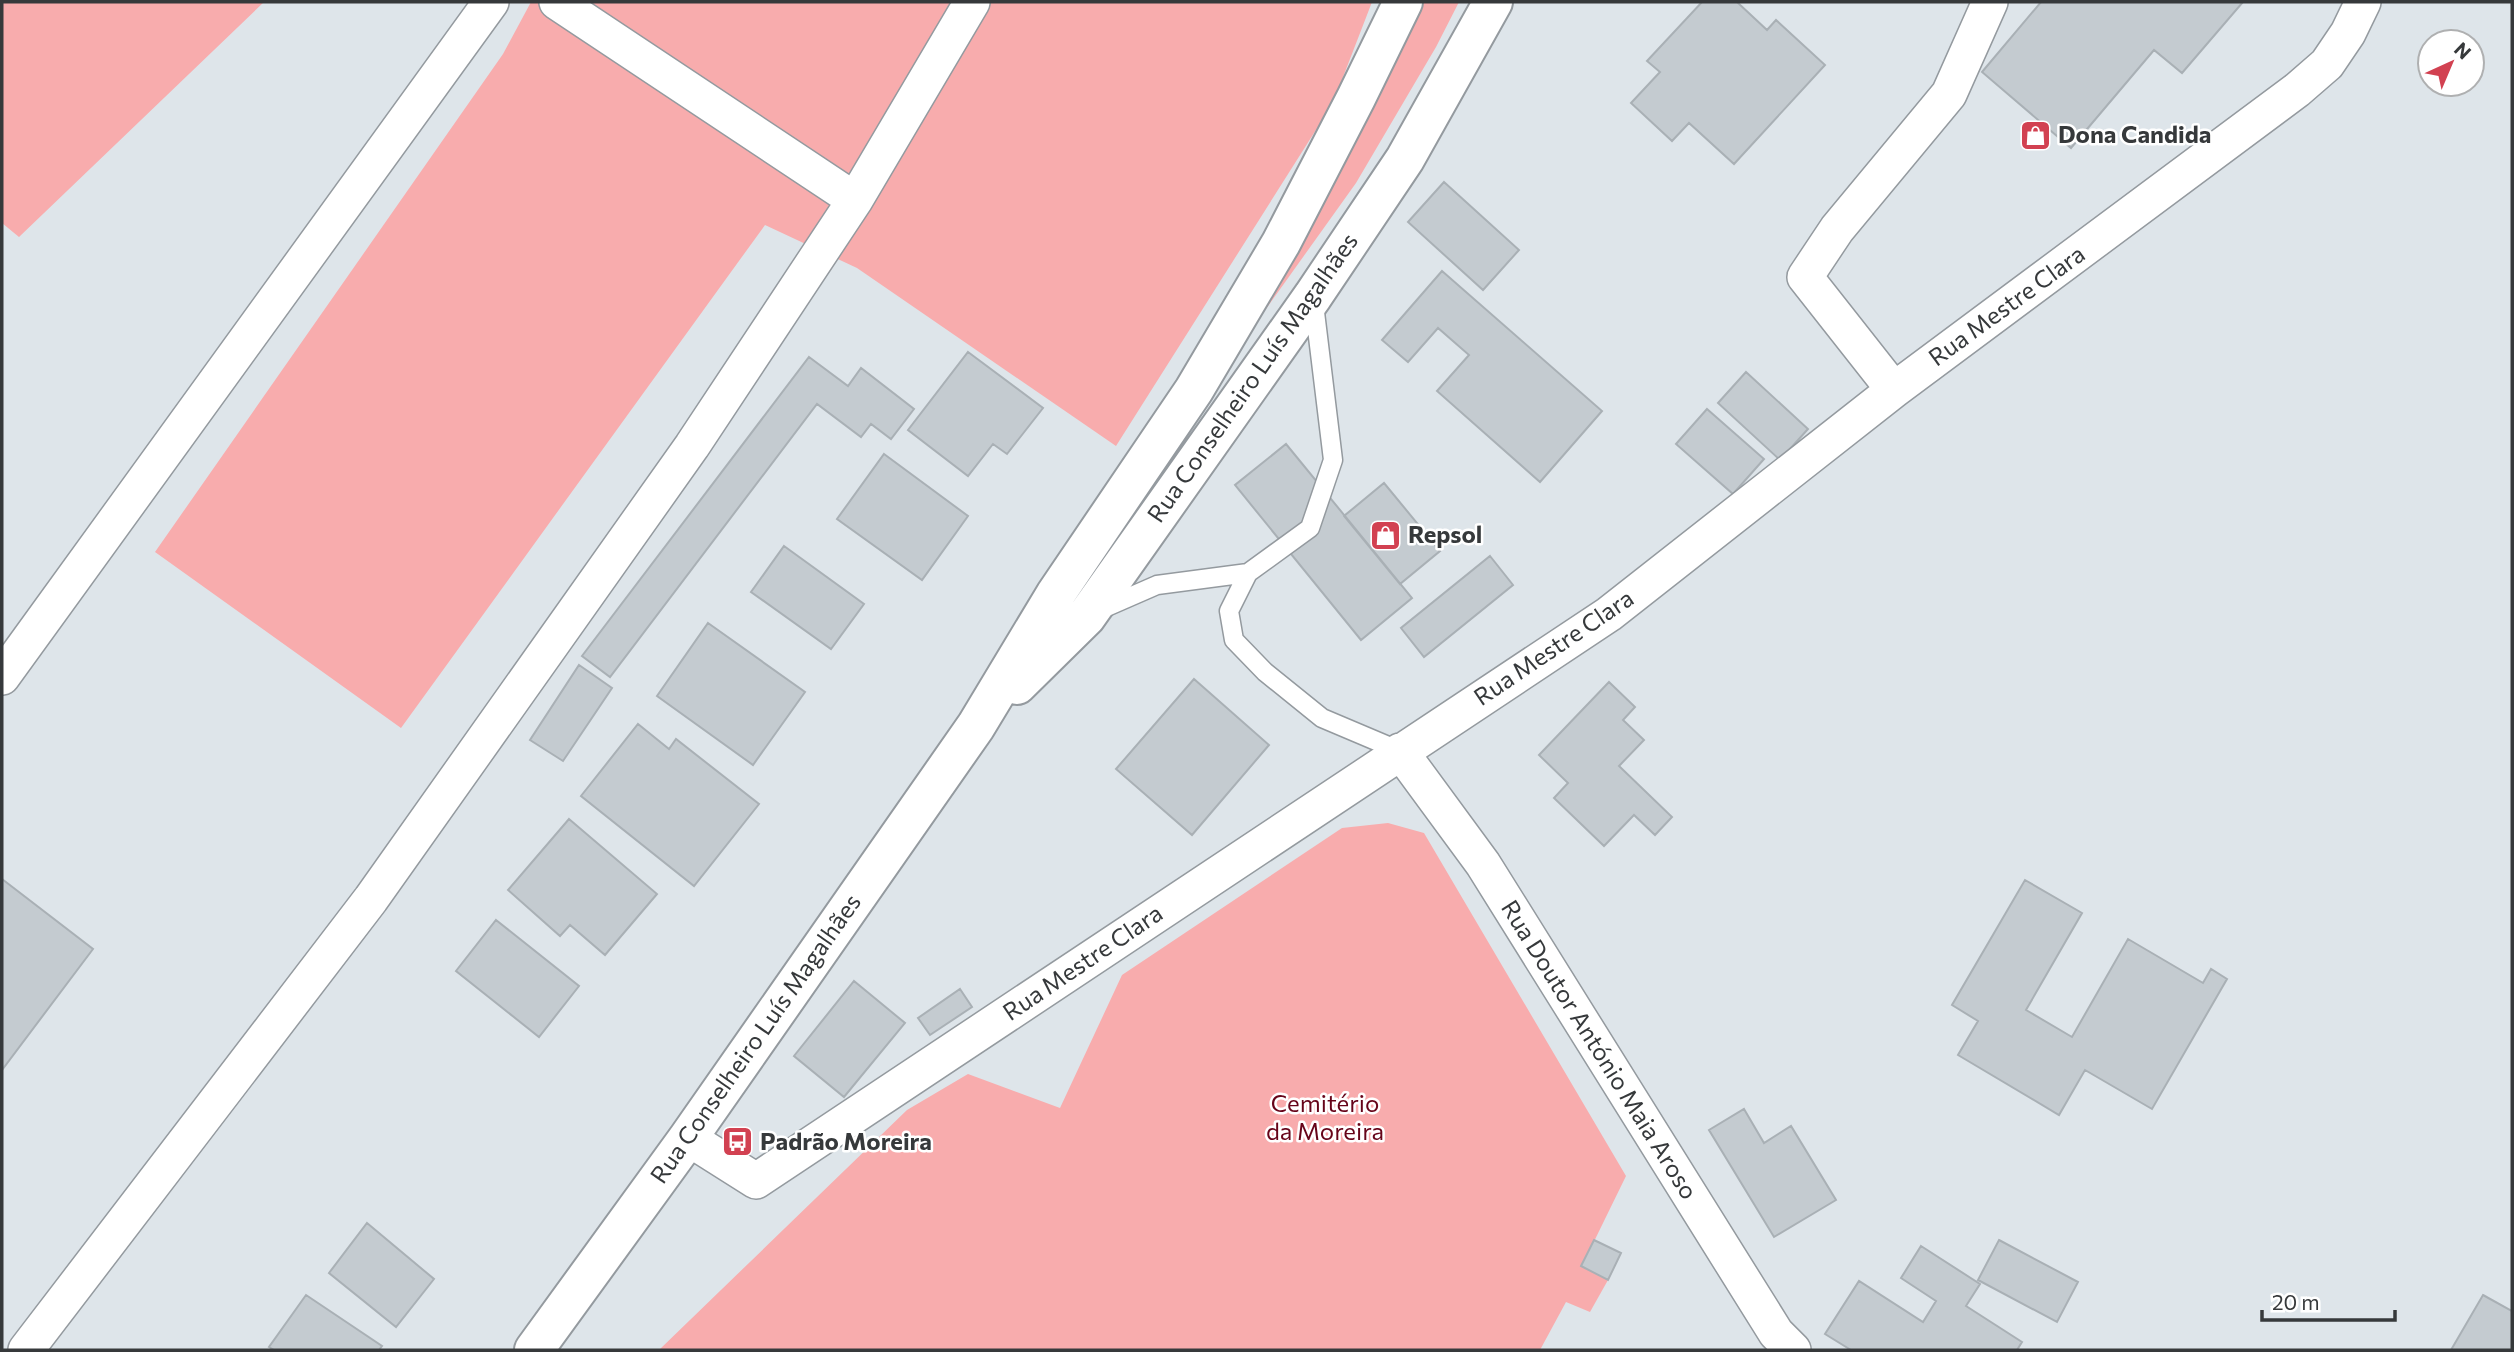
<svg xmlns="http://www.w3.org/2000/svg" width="2514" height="1352" font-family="Commissioner,sans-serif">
	<rect width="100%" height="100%" fill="#dee5ea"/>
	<path fill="#f8acad" d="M 2,2 L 264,2 L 19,237 L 2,223 Z
		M 531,2 L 1372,2 L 1333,103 L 1116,446 L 857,268 L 765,225 L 401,728 L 155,552 L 503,54 Z
		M 1420,2 L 1459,2 L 1436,47 L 1356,183 L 1253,327 Z
		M 1388,823 L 1424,833 L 1626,1176 L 1582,1266 L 1608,1280 L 1590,1312 L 1566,1302 L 1540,1350 L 659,1350 L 907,1110 L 968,1074 L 1060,1108 L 1122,975 L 1342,828 Z"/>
	<path fill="#c4cbd0" stroke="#a9b0b5" stroke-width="2" d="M 1702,2 L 1737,2 L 1767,30 L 1776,20 L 1825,65 L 1734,164 L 1689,123 L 1672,141 L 1631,103 L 1660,72 L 1647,61 Z
		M 2041,2 L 2243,2 L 2182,73 L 2154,50 L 2071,148 L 1982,72 Z
		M 1444,182 L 1519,250 L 1483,290 L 1408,222 Z
		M 1442,271 L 1602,411 L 1540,482 L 1437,391 L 1469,355 L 1438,328 L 1408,362 L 1382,340 Z
		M 968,352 L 1043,408 L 1007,454 L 993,444 L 968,476 L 908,430 Z
		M 809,357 L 848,386 L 861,368 L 914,409 L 891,439 L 871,424 L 861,437 L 817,404 L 610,677 L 582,656 Z
		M 1746,372 L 1808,429 L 1780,460 L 1718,403 Z
		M 1707,409 L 1764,459 L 1733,494 L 1676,444 Z
		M 1286,444 L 1412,598 L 1361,640 L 1235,485 Z
		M 884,454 L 968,516 L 922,580 L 837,519 Z
		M 1384,483 L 1440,551 L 1400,584 L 1344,516 Z
		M 784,546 L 864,604 L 831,649 L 751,592 Z
		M 1490,556 L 1513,585 L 1424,657 L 1401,628 Z
		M 708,623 L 805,692 L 753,765 L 657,696 Z
		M 579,665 L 612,688 L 563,761 L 530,740 Z
		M 1194,679 L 1269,745 L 1192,835 L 1116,769 Z
		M 1609,682 L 1635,707 L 1623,720 L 1644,740 L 1619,766 L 1672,817 L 1655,835 L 1634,815 L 1604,846 L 1554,798 L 1568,783 L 1539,755 Z
		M 638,724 L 669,749 L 676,739 L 759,804 L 694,886 L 581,796 Z
		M 569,819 L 657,894 L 605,955 L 570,925 L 560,936 L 508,890 Z
		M 2,879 L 93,949 L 2,1070 Z
		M 2025,880 L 2082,913 L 2026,1010 L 2072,1037 L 2128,939 L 2203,983 L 2211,969 L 2227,979 L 2152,1109 L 2085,1070 L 2059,1115 L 1958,1055 L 1978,1021 L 1952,1005 Z
		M 496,920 L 579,986 L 539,1037 L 456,971 Z
		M 854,981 L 905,1023 L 844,1097 L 794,1056 Z
		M 960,989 L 972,1007 L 930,1035 L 918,1018 Z
		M 1744,1109 L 1764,1143 L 1791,1126 L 1836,1200 L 1774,1237 L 1709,1130 Z
		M 367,1223 L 434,1279 L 396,1327 L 329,1273 Z
		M 1594,1240 L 1621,1253 L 1608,1280 L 1581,1266 Z
		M 1999,1240 L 2078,1282 L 2057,1322 L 1978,1280 Z
		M 1921,1246 L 1980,1284 L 1966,1306 L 2022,1342 L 2017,1350 L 1851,1350 L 1825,1334 L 1859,1281 L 1923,1322 L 1936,1301 L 1901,1278 Z
		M 306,1295 L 382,1346 L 379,1350 L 274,1350 L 269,1347 Z
		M 2483,1295 L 2512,1311 L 2512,1350 L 2451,1350 Z"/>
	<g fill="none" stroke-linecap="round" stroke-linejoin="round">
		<defs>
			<path id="service" d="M 1248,573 L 1229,611 L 1234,640 L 1265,672 L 1322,718 L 1400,751
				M 1102,609 L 1157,585 L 1248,573 L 1310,528 L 1333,460 L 1314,304"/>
			<path id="minor" d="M 557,2 L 855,200
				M 1894,390 L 1805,277 L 1837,229 L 1949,94 L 1990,2
				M 2,677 L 491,2
				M 1400,751 L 1483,864 L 1776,1333 L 1793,1350
				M 688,1138 L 756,1181 L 1609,614 L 1894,390 L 2297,90 L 2327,64 L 2348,33 L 2363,2
				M 26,1350 L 371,899 L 692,446 L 855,200 L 972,2"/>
			<path id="primary" d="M 1017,685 L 1086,617 L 1313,296 L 1405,159 L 1493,2
				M 534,1350 L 688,1138 L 976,726 L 1055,595 L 1194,390 L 1281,243 L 1356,98 L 1403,2"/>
		</defs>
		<use href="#service" stroke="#949a9f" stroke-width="21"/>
		<use href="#minor" stroke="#949a9f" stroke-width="38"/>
		<use href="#primary" stroke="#949a9f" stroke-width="42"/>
		<use href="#service" stroke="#fff" stroke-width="18"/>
		<use href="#minor" stroke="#fff" stroke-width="35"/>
		<use href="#primary" stroke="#fff" stroke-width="38"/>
	</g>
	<defs>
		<symbol id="shop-square" viewBox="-11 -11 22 22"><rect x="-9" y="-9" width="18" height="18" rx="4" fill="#d24151" stroke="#fff"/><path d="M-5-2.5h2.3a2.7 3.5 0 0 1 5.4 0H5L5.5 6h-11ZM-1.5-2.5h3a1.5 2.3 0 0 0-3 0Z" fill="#fff"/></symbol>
		<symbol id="bus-square" viewBox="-11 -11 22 22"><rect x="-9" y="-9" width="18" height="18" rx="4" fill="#d24151" stroke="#fff"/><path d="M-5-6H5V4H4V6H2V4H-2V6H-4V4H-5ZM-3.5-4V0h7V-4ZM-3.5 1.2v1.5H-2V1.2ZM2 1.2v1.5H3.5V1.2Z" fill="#fff"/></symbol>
	</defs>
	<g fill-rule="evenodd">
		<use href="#shop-square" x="2018" y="118" width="35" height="35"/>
		<use href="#shop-square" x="1368" y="518" width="35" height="35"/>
		<use href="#bus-square" x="720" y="1124" width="35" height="35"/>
	</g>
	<g text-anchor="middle" stroke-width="5" stroke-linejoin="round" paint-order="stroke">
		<g font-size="24" font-weight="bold" fill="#36393b" stroke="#fff" text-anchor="start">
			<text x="2058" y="143">Dona Candida</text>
			<text x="1408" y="543">Repsol</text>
			<text x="760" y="1150">Padrão Moreira</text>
		</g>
		<g font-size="24" fill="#36393b" stroke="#fff">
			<text transform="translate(2007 306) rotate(-36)" y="8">Rua Mestre Clara</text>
			<text transform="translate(1253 378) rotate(-55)" y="8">Rua Conselheiro Luís Magalhães</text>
			<text transform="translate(1554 648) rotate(-34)" y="8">Rua Mestre Clara</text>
			<text transform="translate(1083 963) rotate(-34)" y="8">Rua Mestre Clara</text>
			<text transform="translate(756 1039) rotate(-55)" y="8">Rua Conselheiro Luís Magalhães</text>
			<text transform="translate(1599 1050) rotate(58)" y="8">Rua Doutor António Maia Aroso</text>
		</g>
		<g font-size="24" fill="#660419" stroke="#fff">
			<text x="1325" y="1112">Cemitério<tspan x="1325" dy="28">da Moreira</tspan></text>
		</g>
	</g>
	<rect width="2514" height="1352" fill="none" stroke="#36393b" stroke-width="7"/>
	<g transform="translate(2451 63) rotate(44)"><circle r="33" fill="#ffffff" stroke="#afb0b1" stroke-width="2"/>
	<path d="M0-5L12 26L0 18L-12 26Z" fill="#d24151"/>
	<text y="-10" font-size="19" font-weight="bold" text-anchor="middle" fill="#36393b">N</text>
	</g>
	<path d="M2262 1310v10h133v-10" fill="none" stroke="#36393b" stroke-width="3.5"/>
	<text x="2272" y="1310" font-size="21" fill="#36393b" stroke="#ffffff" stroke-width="5" paint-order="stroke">20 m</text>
</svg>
